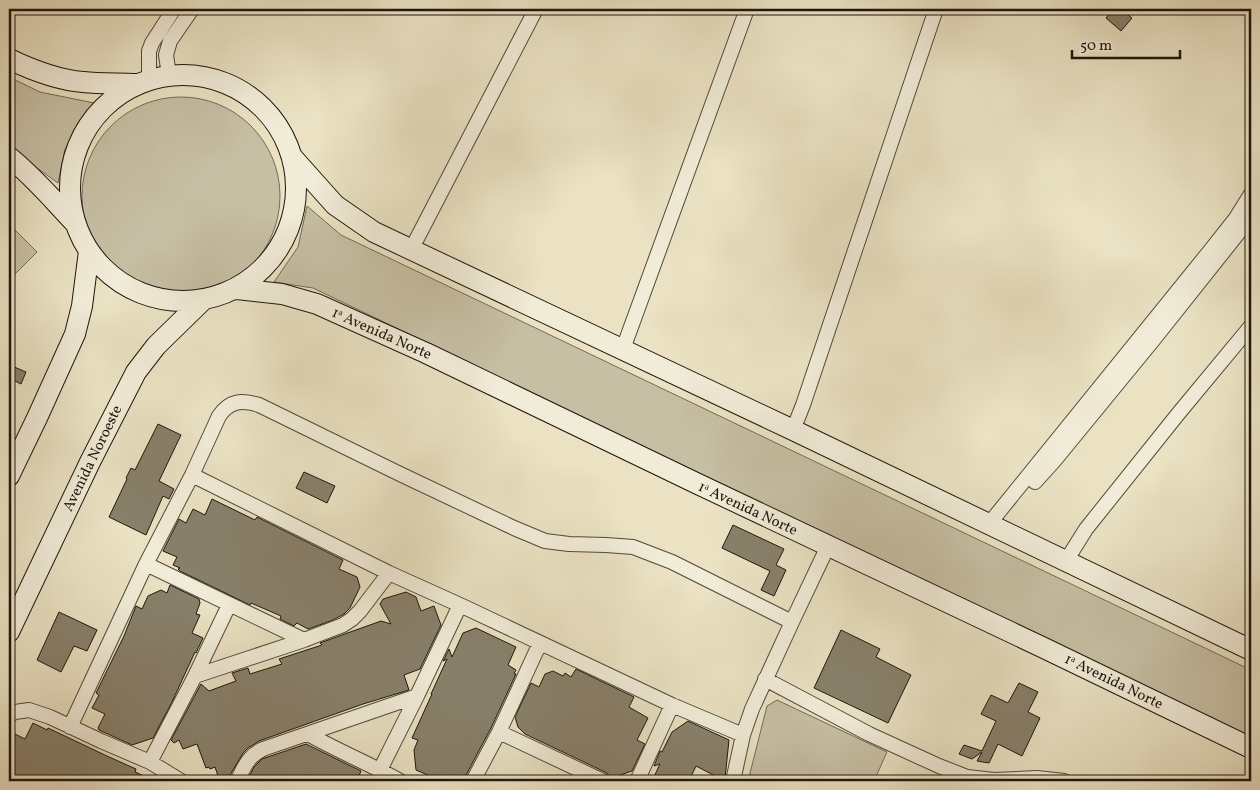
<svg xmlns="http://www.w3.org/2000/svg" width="1260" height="790" font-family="Vollkorn,serif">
	<rect width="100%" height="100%" fill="#eae2c3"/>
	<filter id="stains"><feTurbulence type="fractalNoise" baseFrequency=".004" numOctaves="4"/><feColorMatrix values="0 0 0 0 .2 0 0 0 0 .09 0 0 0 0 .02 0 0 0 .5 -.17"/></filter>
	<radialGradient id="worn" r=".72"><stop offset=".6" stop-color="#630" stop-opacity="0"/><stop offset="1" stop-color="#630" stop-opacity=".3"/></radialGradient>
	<path fill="#c7bfa4" stroke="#726a58" d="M 9,77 L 40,92 L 99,104 L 83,122 L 65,149 L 58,183 L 9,148 Z
		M82 196a99 99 0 1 1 198 0a99 99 0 1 1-198 0Z
		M 307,206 L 341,235 L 1251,670 L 1251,738 L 313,288 L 274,282 L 298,247 Z
		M 9,224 L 37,252 L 10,279 L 9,277 Z
		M 777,700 L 887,752 L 874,781 L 748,781 L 767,706 Z"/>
	<path fill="#88806b" stroke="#1e160c" d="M 1113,9 L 1120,9 L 1132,18 L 1121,31 L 1106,18 Z
		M 12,366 L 26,372 L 21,384 L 9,378 L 9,373 Z
		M 158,424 L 181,435 L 159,481 L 174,489 L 169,499 L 163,496 L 146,535 L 109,517 L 127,479 L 126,478 L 131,468 L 135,470 Z
		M 304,472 L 335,486 L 327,503 L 296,488 Z
		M 212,499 L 255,520 L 257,517 L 343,560 L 339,569 L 357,577 L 360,587 L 350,608 L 344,614 L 333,620 L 308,629 L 297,623 L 294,626 L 280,619 L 281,616 L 251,603 L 250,605 L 180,571 L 178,569 L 180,568 L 173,565 L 177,557 L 163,551 L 179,519 L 186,523 L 193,509 L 205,515 Z
		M 733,525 L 784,549 L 776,565 L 786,570 L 774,596 L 761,590 L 770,571 L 722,548 Z
		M 170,585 L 199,599 L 200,603 L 196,614 L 200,615 L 192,633 L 203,638 L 196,653 L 195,652 L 171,704 L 153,738 L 132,745 L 99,730 L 98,728 L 105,714 L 92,708 L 99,695 L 96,693 L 124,636 L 136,606 L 142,609 L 148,596 L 161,590 L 167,593 Z
		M 406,592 L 416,597 L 421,611 L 434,606 L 441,625 L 420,669 L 404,675 L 409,690 L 363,704 L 259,741 L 248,748 L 243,753 L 230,775 L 219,779 L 215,767 L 210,769 L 209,767 L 206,768 L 197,744 L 183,749 L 179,740 L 174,743 L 171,740 L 201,684 L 209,691 L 236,681 L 232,673 L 248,668 L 250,674 L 282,664 L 279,659 L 322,645 L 320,643 L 342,635 L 381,621 L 391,624 L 380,604 L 383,599 Z
		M 59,612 L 97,630 L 87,651 L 74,646 L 61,672 L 37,660 Z
		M 476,628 L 516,647 L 508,665 L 516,670 L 514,674 L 516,674 L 491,728 L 465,777 L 464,781 L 427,781 L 430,776 L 416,770 L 414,750 L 418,740 L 412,738 L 432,694 L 431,694 L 447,659 L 443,661 L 449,649 L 452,657 L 463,633 Z
		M 841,630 L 880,649 L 876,657 L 911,675 L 888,723 L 814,688 Z
		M 576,669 L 634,697 L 629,707 L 648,718 L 637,740 L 645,744 L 632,771 L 620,775 L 617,781 L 611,778 L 607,773 L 525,734 L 518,727 L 515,717 L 531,683 L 539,687 L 545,674 L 553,671 L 563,676 L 565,673 L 571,677 Z
		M 1019,683 L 1038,692 L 1028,712 L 1040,718 L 1022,756 L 998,744 L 989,763 L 977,761 L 982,752 L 972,759 L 959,754 L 964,745 L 982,751 L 996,721 L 981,714 L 991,695 L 1008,703 Z
		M 688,721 L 729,740 L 725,778 L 717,777 L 696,766 L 689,781 L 652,781 L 660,764 L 654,766 L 660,751 L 662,752 L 672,732 Z
		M 33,723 L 47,730 L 48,728 L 107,756 L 136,769 L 135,772 L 155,781 L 9,781 L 9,731 L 25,739 Z
		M 306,744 L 361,771 L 357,781 L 247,781 L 254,767 L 262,759 Z"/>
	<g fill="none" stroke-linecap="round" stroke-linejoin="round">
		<defs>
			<path id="street" d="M 169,75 L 166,55 L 170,41 L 192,9
				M 149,80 L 149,51 L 152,43 L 174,9
				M 411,250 L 536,9
				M 623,349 L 747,9
				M 793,430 L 803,405 L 936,9
				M 192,475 L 389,573 L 460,605 L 672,705 L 743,735
				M 1035,482 L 1054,461 L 1154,339 L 1251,217
				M 989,524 L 1214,246 L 1236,218 L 1251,194
				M 1066,561 L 1086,529 L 1178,414 L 1251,326
				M 146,564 L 304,640
				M 195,676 L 229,605
				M 765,679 L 869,734 L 939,766 L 967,777 L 994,780 L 1037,778 L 1064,781
				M 9,715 L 15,712 L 29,710 L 50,717 L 101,741 L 150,762 L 181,781
				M 70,727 L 146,564 L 192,475 L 219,416 C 230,400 242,400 259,405 L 400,474 L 514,528 L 545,541 L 569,544 L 606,545 L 633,547 L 672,562 L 792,622
				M 499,732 L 603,781
				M 308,734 C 338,751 370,764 400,781
				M 150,762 L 195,676 L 304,640 L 343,625 L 352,619 L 360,611 L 389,573
				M 380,770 L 417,696
				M 237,781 C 245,766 247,757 263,749 L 417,696 L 460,605
				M 473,781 L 499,732 L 540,643
				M 637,781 L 672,705
				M 733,781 L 743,735 L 752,709 L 792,622 L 828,546"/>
			<path id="secondary" d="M 9,59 C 32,70 57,80 83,82 C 101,84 119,83 137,84
				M70 188a113 113 0 1 1 226 0a113 113 0 1 1-226 0Z
				M 9,157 C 34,177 53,200 75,223
				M 293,158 L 335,205 L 374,232 L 793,430 L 1251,650
				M 237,289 L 282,294 L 317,304 L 426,353 L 698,484 L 1044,648 L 1251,748
				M 9,476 L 37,418 L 75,334 L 82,306 L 89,251
				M 9,632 L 90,462 L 136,372 L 156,346 L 202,301"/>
		</defs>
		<use href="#street" stroke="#51493a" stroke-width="16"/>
		<use href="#secondary" stroke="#1e160c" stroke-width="22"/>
		<use href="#street" stroke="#f1ecd8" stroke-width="14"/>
		<use href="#secondary" stroke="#f1ecd8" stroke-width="20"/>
	</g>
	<g text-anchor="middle" stroke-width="4" stroke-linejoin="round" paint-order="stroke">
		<g font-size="15" fill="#1e160c" stroke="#f1ecd8">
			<text transform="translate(382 333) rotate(24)" y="5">1ᵃ Avenida Norte</text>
			<text transform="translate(92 458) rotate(-64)" y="5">Avenida Noroeste</text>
			<text transform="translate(748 508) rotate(25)" y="5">1ᵃ Avenida Norte</text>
			<text transform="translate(1114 681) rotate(26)" y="5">1ᵃ Avenida Norte</text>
		</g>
	</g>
	<rect width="1260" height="790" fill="none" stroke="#eae2c3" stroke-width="30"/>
	<rect x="10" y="10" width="1240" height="770" fill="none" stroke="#1e160c" stroke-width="2.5"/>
	<rect x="15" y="15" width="1230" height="760" fill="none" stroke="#1e160c"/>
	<path d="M1072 50v8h108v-8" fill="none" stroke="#1e160c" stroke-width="2.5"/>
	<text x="1080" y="50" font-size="15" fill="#1e160c" stroke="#f1ecd8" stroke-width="4" paint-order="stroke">50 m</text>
	<rect width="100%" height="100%" filter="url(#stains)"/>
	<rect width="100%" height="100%" fill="url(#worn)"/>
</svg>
